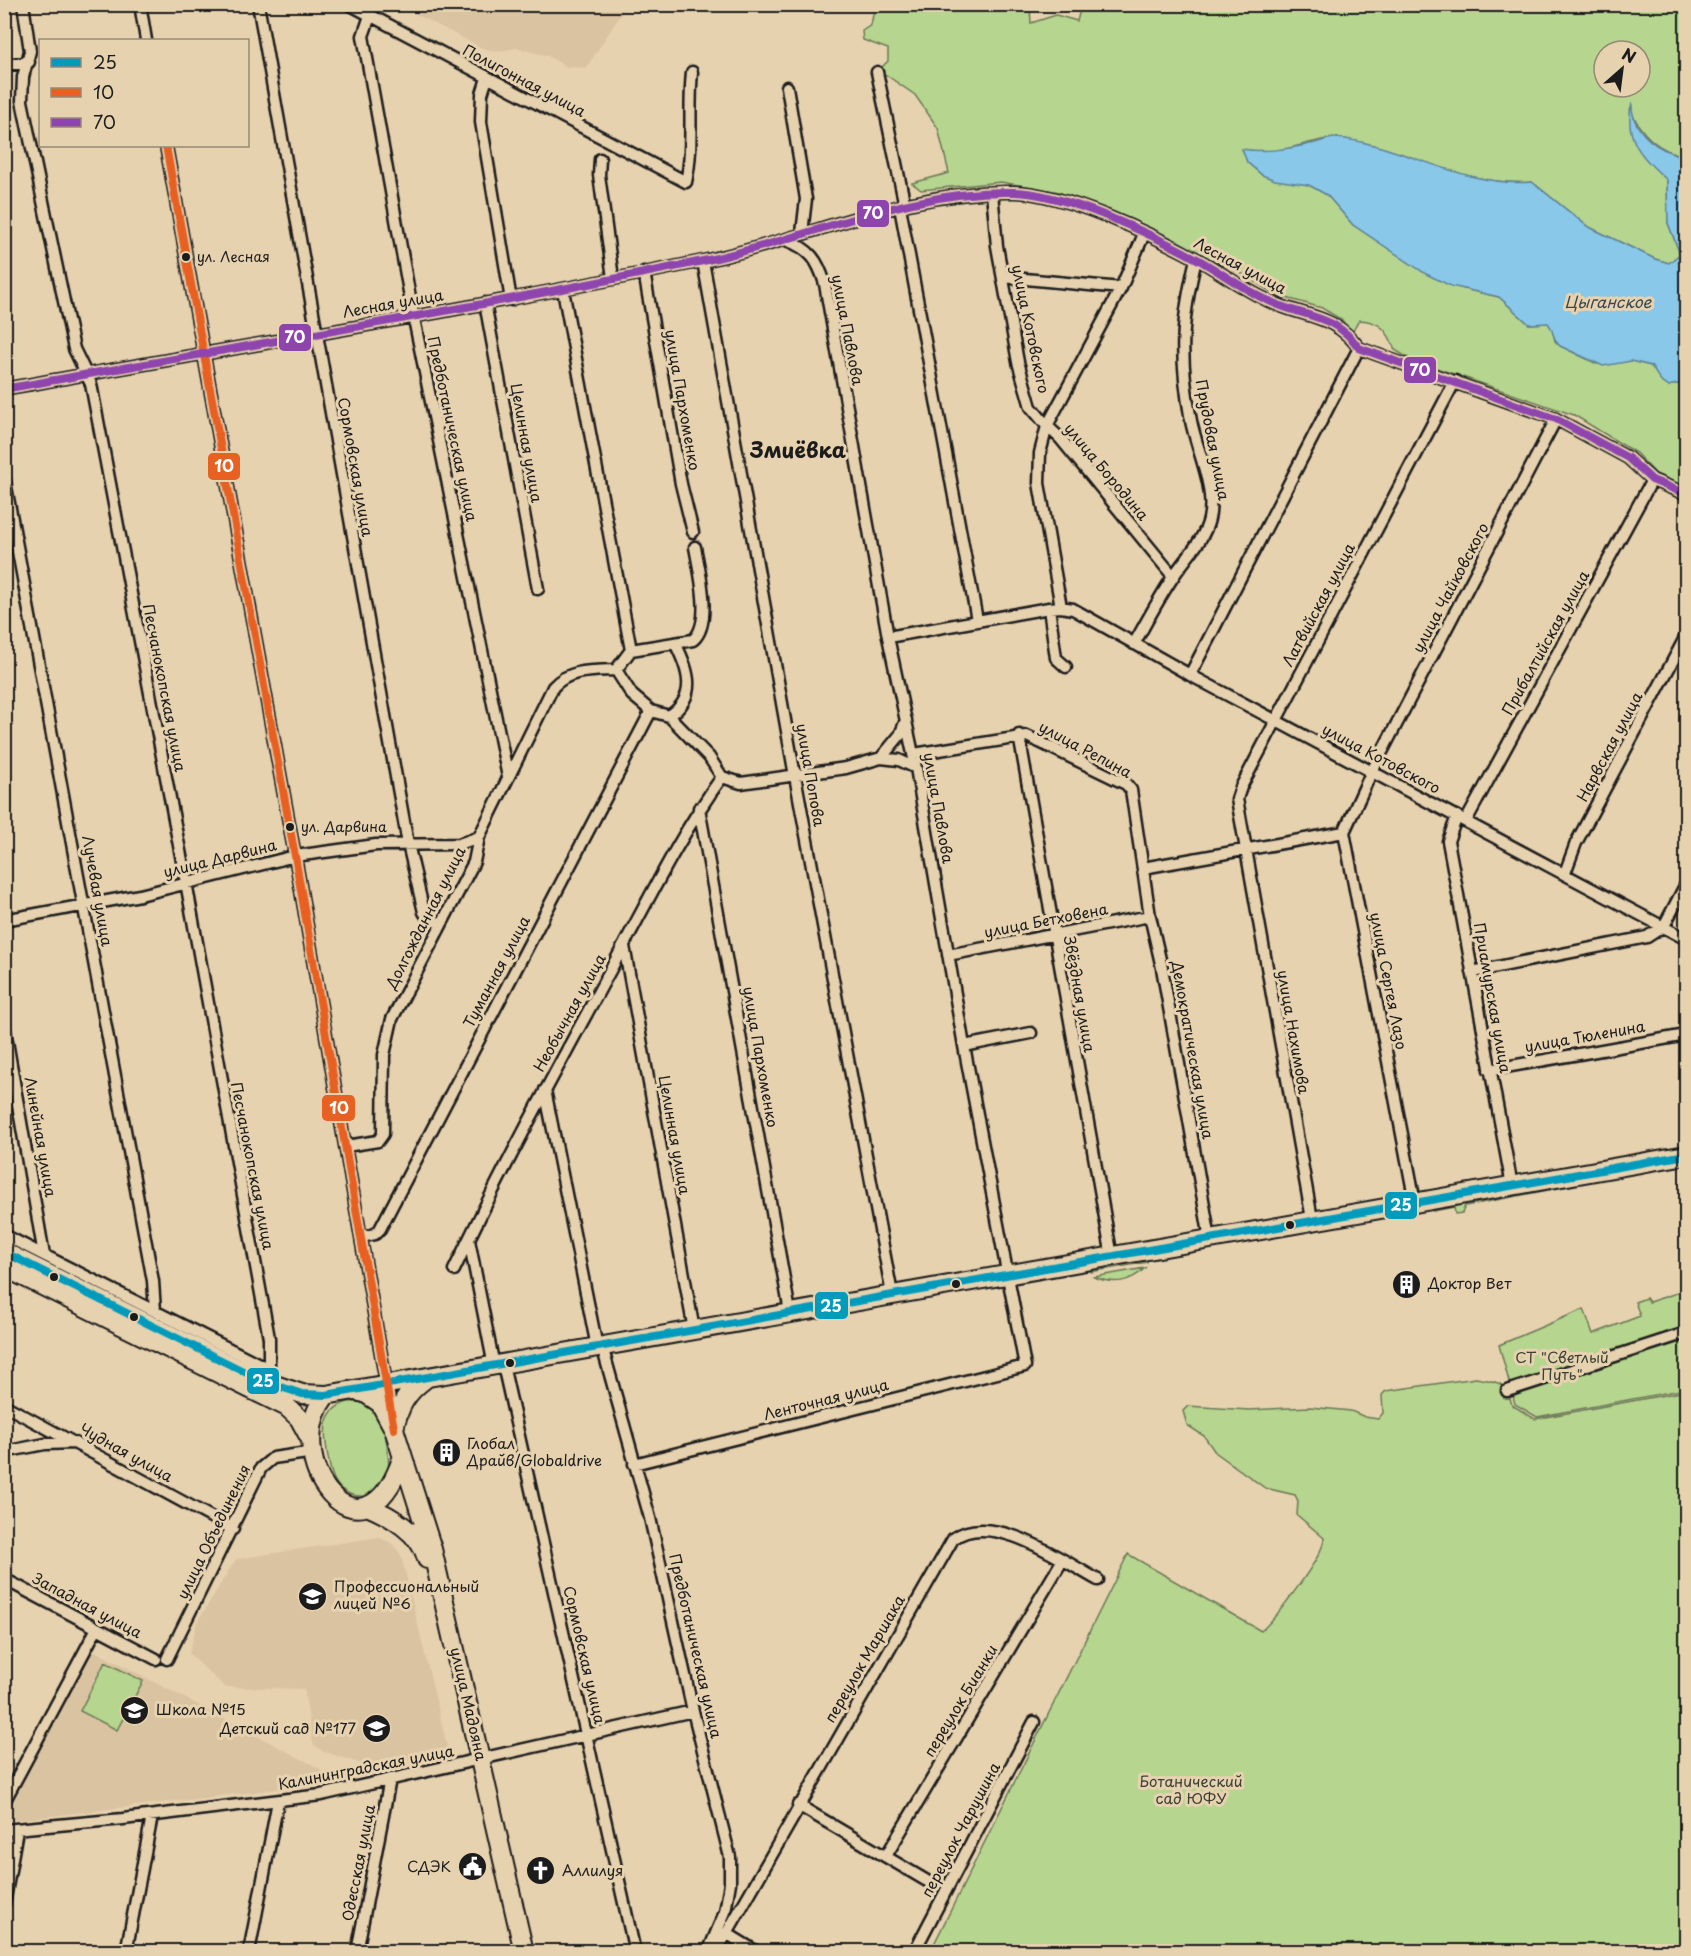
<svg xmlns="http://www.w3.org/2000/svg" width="1691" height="1956" font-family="'Playpen Sans',sans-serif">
	<rect width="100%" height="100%" fill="#e7d2b0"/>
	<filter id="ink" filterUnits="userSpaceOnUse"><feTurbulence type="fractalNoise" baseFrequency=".0167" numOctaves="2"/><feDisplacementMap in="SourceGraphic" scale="12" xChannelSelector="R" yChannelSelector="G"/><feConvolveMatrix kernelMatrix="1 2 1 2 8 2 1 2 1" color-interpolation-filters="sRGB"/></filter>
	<g filter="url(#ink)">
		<path fill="#dac3a1" d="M 398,5 L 627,4 L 627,5 L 586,68 L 567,67 L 548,56 L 516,48 L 496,52 L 480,47 Z
			M 379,1537 L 393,1544 L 401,1555 L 449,1754 L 374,1768 L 322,1751 L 313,1744 L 304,1689 L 225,1687 L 189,1654 L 197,1622 L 236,1559 Z
			M 93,1650 L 321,1769 L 322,1784 L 8,1821 L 9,1810 Z"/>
		<path fill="#b6d58e" stroke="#697855" stroke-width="1.5" fill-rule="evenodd" d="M 868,4 L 1034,5 L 1030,8 L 1031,23 L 1056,15 L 1077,21 L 1080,10 L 1073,4 L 1686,5 L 1686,156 C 1657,151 1640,134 1630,108 L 1643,155 L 1667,180 L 1668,223 L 1680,254 L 1669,263 L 1655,259 L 1587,226 L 1532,182 C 1463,188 1404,146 1337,138 C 1326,137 1288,149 1274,152 C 1264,153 1253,150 1243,150 L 1247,162 L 1262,175 L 1309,185 L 1327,195 L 1353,225 L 1421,270 L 1464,289 L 1499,297 L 1529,324 L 1548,323 L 1552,328 L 1555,341 L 1560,346 L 1597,364 L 1631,361 L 1651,366 L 1668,386 L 1686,382 L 1686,487 L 1656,474 L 1636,453 L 1574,415 L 1410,359 L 1395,350 C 1388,331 1381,321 1359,320 L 1352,333 L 1342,320 L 1322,308 L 1276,295 L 1239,272 L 1059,192 L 1001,182 L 921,190 L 912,183 L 949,173 L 938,128 L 915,95 L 879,70 L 888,61 L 888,49 L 863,40 L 862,31 L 871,25 L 874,10 ZM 1604,51 L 1640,51 L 1640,87 L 1604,87 Z
			M 1574,1182 L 1575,1185 L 1465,1206 L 1462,1213 L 1455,1214 L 1454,1207 L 1433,1211 L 1433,1208 Z
			M 1147,1258 L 1147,1262 L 1091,1272 L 1090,1268 Z
			M 1145,1268 C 1130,1283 1114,1285 1094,1277 Z
			M 1686,1290 L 1686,1389 L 1537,1417 L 1515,1404 L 1499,1345 L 1584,1309 L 1593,1334 L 1640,1316 L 1635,1302 L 1646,1298 L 1649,1302 Z
			M 1476,1378 C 1499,1382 1506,1381 1512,1405 L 1535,1419 L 1686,1391 L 1686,1951 L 930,1952 L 1128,1554 L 1261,1631 C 1275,1619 1325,1555 1324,1538 L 1297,1515 L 1298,1501 L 1295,1495 L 1265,1488 L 1215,1452 L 1204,1436 L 1187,1425 L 1183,1411 L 1188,1406 L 1249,1410 L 1310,1407 L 1351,1411 L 1365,1417 L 1378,1419 L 1383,1413 L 1382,1395 L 1386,1391 Z
			M 348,1402 C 359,1401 370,1404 377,1414 C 386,1425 393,1469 385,1482 C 382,1487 372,1492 367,1496 C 357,1497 348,1495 340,1488 C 332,1480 330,1468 328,1457 C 324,1435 320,1410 348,1402 Z
			M 105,1662 L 143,1681 L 117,1730 L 80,1711 Z"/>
		<path fill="#8ac8ea" stroke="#5e8398" stroke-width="1.5" d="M 1632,102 C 1630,132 1660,153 1686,156 L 1686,382 L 1668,386 L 1662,383 L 1651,366 L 1631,361 L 1603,366 L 1560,346 C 1552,339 1554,330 1548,323 L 1529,324 L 1499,297 L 1451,286 L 1426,274 L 1353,225 L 1327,195 L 1309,185 L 1275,180 L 1262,175 L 1247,162 L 1242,149 C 1266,153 1287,149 1310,144 C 1319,143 1328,137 1337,138 C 1404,145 1463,188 1532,182 L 1587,226 L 1655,259 L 1669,263 L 1680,254 L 1668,223 L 1667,180 C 1641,156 1623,139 1632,102 Z"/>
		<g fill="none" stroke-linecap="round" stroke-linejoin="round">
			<defs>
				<path id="minor" d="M 23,4 L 30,51 L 23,77 L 22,101 L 74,349 L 91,384 L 186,882 L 269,1338 L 269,1369 L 263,1381
					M 140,4 L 146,40
					M 258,4 L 408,844 L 424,912 L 428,918 L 441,924
					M 349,4 L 686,182 C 694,146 688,109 692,72
					M 370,16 L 363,36 L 413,314 L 508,777
					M 4,65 L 29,62
					M 877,72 L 905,206
					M 487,78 L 482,94 L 481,122 L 511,300
					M 787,87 L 806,199 L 802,233
					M 166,146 L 295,856 L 391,1412
					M 600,159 L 599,175 L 613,278
					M 992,193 L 997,246 L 1018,362 L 1031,407 L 1047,426 L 1040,453 L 1039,483 L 1061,607
					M 900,207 L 977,620
					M 1144,234 L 1121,288 L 1047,426 L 1060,438 L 1173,576
					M 703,261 L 795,776 L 892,1294
					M 644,272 L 681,484 L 693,532
					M 1003,277 L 1121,288
					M 563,290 L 631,650
					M 485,303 L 538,589
					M 4,389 C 238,347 471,309 703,261 C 807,240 906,189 1014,192 C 1066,193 1153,235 1199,260 C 1222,273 1243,289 1267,300 C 1302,318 1333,312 1359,348 L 1556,419 L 1628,458 L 1652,480 L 1686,494
					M 4,476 L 153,1281 L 155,1311
					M 1049,608 L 1056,658 L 1066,667
					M 888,637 L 1049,608 L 1061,607 L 1073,609 L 1190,675 L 1686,939
					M 1134,644 C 1147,621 1159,598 1173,577 C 1185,558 1204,541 1209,519 C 1216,488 1197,451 1191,421 C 1179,356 1181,322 1196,259
					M 616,670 L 631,650 L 693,640 C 713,623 699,570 695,547
					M 1190,675 L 1359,348
					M 669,716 C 698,697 689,670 675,643
					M 1019,735 L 1112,1257
					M 914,754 L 1027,736 L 1126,784 L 1131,790 L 1150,916 L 1162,968 L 1210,1239
					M 881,758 L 899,760 L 916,768
					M 722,777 L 741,783 L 846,768 L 881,758 L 900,735 L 906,720
					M 699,808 L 790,1312
					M 1457,816 L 1448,841 L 1512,1186
					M 1466,821 L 1652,480
					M 1143,868 L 1344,832
					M 1565,873 L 1576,843 L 1686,636
					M 4,920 L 140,895 L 295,856 L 376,845 L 459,844 L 479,837
					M 624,946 L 694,1330
					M 948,955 L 1150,916
					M 1472,972 L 1647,937 L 1664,926 L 1686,884
					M 4,1024 L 44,1255
					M 964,1046 L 1031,1033
					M 1489,1070 L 1686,1035
					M 545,1090 L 597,1347
					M 346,1146 L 378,1141 L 383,1134 L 384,1055 L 392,1019 L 474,862 L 479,837 L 553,687 C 569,669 593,671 616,670 L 632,695 L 651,711 L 669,716 L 709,757 L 722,777
					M 1415,1202 L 1344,832 L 1372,771 L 1556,419
					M 1312,1219 L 1237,799 L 1241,787 L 1455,381
					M 4,1235 L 269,1369
					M 361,1237 L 375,1234 L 380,1229 L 651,711
					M 469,1240 L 494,1366
					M 454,1270 C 503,1167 558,1067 612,967 C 647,903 679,836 722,777
					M 602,1346 L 650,1518 L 693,1711 L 730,1857 L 730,1883 L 725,1912 L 708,1952
					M 503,1365 L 635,1952
					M 1507,1391 L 1686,1333
					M 4,1405 L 233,1529
					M 4,1452 L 45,1444 L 75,1443
					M 634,1464 L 1025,1366 L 964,1046 L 916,768 L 888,637 L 825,284 C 818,260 810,249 786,240
					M 4,1579 L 156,1659
					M 167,1659 L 261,1468 L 273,1458 L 314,1452
					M 4,1802 L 97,1628
					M 798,1805 L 927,1881
					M 4,1830 L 123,1819 L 321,1795 L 693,1711
					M 886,1856 L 1062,1561
					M 4,1905 L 17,1830
					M 726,1933 L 757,1952
					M 126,1952 L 152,1816
					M 249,1952 L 278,1801
					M 357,1952 L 390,1779
					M 716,1952 L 953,1539 C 991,1509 1063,1561 1098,1580
					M 914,1952 L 1034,1722"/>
				<path id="primary" d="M 4,1252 L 263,1381 L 302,1394 L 326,1395 L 1686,1155
					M 4,1267 L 287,1407 L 299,1418 L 311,1440
					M 354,1391 L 365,1393 L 380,1403 L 394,1429 L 432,1549 L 524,1952
					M 326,1395 C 277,1458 362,1574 402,1459
					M 394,1429 C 399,1406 406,1393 425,1379
					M 367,1506 C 389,1515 421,1533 427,1559"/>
			</defs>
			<use href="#minor" stroke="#1c1c1c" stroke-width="15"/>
			<use href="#primary" stroke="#1c1c1c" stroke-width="22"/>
			<use href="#minor" stroke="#e7d2b0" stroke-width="10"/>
			<use href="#primary" stroke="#e7d2b0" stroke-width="18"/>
			<defs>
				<path id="bus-1" d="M 4,1252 L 263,1381 L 302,1394 L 326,1395 L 1686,1155"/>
				<path id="bus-2" d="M 166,146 L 295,856 L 394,1429"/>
				<path id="bus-3" d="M 4,389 C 238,347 471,309 703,261 C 807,240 906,189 1014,192 C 1066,193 1153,235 1199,260 C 1222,273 1243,289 1267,300 C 1302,318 1333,312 1359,348 L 1556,419 L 1628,458 L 1652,480 L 1686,494"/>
			</defs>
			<use href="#bus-1" stroke="#e7d2b0" stroke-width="12"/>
			<use href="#bus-2" stroke="#e7d2b0" stroke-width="12"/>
			<use href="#bus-3" stroke="#e7d2b0" stroke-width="12"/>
			<use href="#bus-1" stroke="#039bbc" stroke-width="8"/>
			<use href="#bus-2" stroke="#e76122" stroke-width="8"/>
			<use href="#bus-3" stroke="#8e44ad" stroke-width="8"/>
		</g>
	</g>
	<defs>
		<symbol id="building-disc" viewBox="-11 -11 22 22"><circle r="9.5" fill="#1c1c1c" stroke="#e7d2b0"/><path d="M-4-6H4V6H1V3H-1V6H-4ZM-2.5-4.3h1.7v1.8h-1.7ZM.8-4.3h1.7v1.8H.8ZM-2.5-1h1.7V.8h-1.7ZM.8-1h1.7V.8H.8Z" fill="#fff"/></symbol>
		<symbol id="university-disc" viewBox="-11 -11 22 22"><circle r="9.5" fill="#1c1c1c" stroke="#e7d2b0"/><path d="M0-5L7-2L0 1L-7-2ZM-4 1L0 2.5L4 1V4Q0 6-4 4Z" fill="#fff"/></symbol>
		<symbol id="school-disc" viewBox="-11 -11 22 22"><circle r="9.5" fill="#1c1c1c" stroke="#e7d2b0"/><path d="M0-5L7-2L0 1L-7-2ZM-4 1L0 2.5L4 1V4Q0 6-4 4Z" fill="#fff"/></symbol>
		<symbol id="civic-disc" viewBox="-11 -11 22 22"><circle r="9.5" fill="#1c1c1c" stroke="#e7d2b0"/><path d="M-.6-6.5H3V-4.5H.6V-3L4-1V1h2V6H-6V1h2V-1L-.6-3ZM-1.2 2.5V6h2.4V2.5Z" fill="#fff"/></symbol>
		<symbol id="church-disc" viewBox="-11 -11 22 22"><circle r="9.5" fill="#1c1c1c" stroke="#e7d2b0"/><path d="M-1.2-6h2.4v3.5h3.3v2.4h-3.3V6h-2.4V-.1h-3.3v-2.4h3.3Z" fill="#fff"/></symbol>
	</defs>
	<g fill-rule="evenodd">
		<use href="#building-disc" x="1390" y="1268" width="33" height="33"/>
		<use href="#building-disc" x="430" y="1436" width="33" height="33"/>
		<use href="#university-disc" x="296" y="1580" width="33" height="33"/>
		<use href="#school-disc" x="118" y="1694" width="33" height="33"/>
		<use href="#school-disc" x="360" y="1712" width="33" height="33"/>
		<use href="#civic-disc" x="456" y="1850" width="33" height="33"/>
		<use href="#church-disc" x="524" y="1854" width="33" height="33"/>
	</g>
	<g fill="#1c1c1c" stroke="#e7d2b0" stroke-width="2">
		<circle cx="186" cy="257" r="5"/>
		<circle cx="290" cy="827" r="5"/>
		<circle cx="1290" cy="1225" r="5"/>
		<circle cx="54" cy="1277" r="5"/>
		<circle cx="956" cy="1284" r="5"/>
		<circle cx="134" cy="1317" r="5"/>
		<circle cx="510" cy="1363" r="5"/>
	</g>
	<g text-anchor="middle" stroke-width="6" stroke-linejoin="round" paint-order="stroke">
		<g font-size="14" fill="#1c1c1c" stroke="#e7d2b0" text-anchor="start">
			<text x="197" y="262">ул. Лесная</text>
			<text x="301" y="832">ул. Дарвина</text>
		</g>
		<g font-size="15" fill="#1c1c1c" stroke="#e7d2b0">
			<text transform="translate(524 81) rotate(28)" y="5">Полигонная улица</text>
			<text transform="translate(1240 266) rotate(28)" y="5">Лесная улица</text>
			<text transform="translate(393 304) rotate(-10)" y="5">Лесная улица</text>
			<text transform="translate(1030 329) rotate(78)" y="5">улица Котовского</text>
			<text transform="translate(847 330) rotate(79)" y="5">улица Павлова</text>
			<text transform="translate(682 400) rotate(80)" y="5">улица Пархоменко</text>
			<text transform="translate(452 429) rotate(78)" y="5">Предботаническая улица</text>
			<text transform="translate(1212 440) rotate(79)" y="5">Прудовая улица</text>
			<text transform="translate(526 443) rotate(80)" y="5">Целинная улица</text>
			<text transform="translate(355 467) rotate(80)" y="5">Сормовская улица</text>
			<text transform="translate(1106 472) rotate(50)" y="5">улица Бородина</text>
			<text transform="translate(1451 588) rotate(-62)" y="5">улица Чайковского</text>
			<text transform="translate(1319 605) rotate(-62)" y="5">Латвийская улица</text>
			<text transform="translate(1546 643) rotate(-61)" y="5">Прибалтийская улица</text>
			<text transform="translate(164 688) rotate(79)" y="5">Песчанокопская улица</text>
			<text transform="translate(1610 747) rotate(-62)" y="5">Нарвская улица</text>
			<text transform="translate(1085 750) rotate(28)" y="5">улица Репина</text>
			<text transform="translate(1381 759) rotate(28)" y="5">улица Котовского</text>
			<text transform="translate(810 775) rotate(80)" y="5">улица Попова</text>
			<text transform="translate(938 808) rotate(80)" y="5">улица Павлова</text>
			<text transform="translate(220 859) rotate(-14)" y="5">улица Дарвина</text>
			<text transform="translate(97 891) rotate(80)" y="5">Лучевая улица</text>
			<text transform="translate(426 918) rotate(-63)" y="5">Долгожданная улица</text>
			<text transform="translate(1046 921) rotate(-11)" y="5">улица Бетховена</text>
			<text transform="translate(497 972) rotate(-62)" y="5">Туманная улица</text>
			<text transform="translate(1388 981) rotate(79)" y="5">улица Сергея Лазо</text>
			<text transform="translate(1079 994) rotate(80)" y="5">Звёздная улица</text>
			<text transform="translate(1492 998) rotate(80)" y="5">Приамурская улица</text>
			<text transform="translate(570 1013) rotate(-61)" y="5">Необычная улица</text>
			<text transform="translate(1293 1032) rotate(80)" y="5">улица Нахимова</text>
			<text transform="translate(1585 1037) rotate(-10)" y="5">улица Тюленина</text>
			<text transform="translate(1192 1050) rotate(80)" y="5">Демократическая улица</text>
			<text transform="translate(760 1057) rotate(80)" y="5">улица Пархоменко</text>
			<text transform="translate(674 1135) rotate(80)" y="5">Целинная улица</text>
			<text transform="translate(40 1137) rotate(80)" y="5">Линейная улица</text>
			<text transform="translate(252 1166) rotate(79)" y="5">Песчанокопская улица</text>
			<text transform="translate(826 1400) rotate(-14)" y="5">Ленточная улица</text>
			<text transform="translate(126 1453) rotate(29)" y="5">Чудная улица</text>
			<text transform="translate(214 1532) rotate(-64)" y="5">улица Объединения</text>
			<text transform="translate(87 1606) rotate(28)" y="5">Западная улица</text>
			<text transform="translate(695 1646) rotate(77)" y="5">Предботаническая улица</text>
			<text transform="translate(584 1655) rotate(77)" y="5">Сормовская улица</text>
			<text transform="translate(865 1659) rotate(-60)" y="5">переулок Маршака</text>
			<text transform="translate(961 1701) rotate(-59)" y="5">переулок Бианки</text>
			<text transform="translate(468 1704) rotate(77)" y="5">улица Мадояна</text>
			<text transform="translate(366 1768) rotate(-11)" y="5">Калининградская улица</text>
			<text transform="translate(961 1830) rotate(-62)" y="5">переулок Чарушина</text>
			<text transform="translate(359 1863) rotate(-79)" y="5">Одесская улица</text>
		</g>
		<g font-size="15" fill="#1c1c1c" stroke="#e7d2b0" text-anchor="start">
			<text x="1428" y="1289">Доктор Вет</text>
			<text x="467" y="1449">Глобал<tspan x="467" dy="17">Драйв/Globaldrive</tspan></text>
			<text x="334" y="1592">Профессиональный<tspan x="334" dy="17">лицей №6</tspan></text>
			<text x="156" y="1715">Школа №15</text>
			<text x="356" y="1734" text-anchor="end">Детский сад №177</text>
			<text x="451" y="1872" text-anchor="end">СДЭК</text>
			<text x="562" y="1876">Аллилуя</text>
		</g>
		<g font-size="15" fill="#3b4133" stroke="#e7d2b0">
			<text x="1562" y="1363">СТ "Светлый<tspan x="1562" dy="17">Путь"</tspan></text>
			<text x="1191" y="1787">Ботанический<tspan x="1191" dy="17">сад ЮФУ</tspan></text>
		</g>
		<g font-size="16" font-style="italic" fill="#384750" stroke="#e7d2b0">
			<text x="1608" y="308">Цыганское</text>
		</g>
		<g font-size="21" font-weight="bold" fill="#1c1c1c" stroke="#e7d2b0">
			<text x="798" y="458">Змиёвка</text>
		</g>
	</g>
	<g stroke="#e7d2b0" stroke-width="2">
		<rect x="856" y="199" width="34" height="29" rx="6" fill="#8e44ad"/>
		<rect x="278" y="323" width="34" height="29" rx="6" fill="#8e44ad"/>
		<rect x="1403" y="356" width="34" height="28" rx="6" fill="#8e44ad"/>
		<rect x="207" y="452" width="34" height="29" rx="6" fill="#e76122"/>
		<rect x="321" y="1094" width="35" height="28" rx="6" fill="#e76122"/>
		<rect x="1384" y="1191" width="34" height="29" rx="6" fill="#039bbc"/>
		<rect x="814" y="1291" width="35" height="29" rx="6" fill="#039bbc"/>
		<rect x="246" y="1367" width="34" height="28" rx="6" fill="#039bbc"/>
	</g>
	<g font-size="16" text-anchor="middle" font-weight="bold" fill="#fff">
		<text x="873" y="219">70</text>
		<text x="295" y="343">70</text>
		<text x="1420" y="376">70</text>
		<text x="224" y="472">10</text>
		<text x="339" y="1114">10</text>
		<text x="1401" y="1211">25</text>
		<text x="831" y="1312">25</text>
		<text x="263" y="1387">25</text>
	</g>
	<rect width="1691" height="1956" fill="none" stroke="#e7d2b0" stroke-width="24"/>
	<rect x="12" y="12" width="1667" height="1932" fill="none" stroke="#1c1c1c" stroke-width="2" filter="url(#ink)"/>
	<rect x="39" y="39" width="210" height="108" fill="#e7d2b0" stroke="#968975" stroke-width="1.5"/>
	<rect x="51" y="58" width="30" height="9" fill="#039bbc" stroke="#968975" stroke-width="1.5"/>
	<text x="93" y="69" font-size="18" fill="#1c1c1c">25</text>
	<rect x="51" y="88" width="30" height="9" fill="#e76122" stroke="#968975" stroke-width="1.5"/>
	<text x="93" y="99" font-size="18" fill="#1c1c1c">10</text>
	<rect x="51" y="118" width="30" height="9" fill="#8e44ad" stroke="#968975" stroke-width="1.5"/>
	<text x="93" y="129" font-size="18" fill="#1c1c1c">70</text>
	<g transform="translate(1622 69) rotate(28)"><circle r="28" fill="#e7d2b0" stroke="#968975" stroke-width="1.5"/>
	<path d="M0-4.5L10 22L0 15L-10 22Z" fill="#1c1c1c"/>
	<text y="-9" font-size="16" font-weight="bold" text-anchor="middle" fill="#1c1c1c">N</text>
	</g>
</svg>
